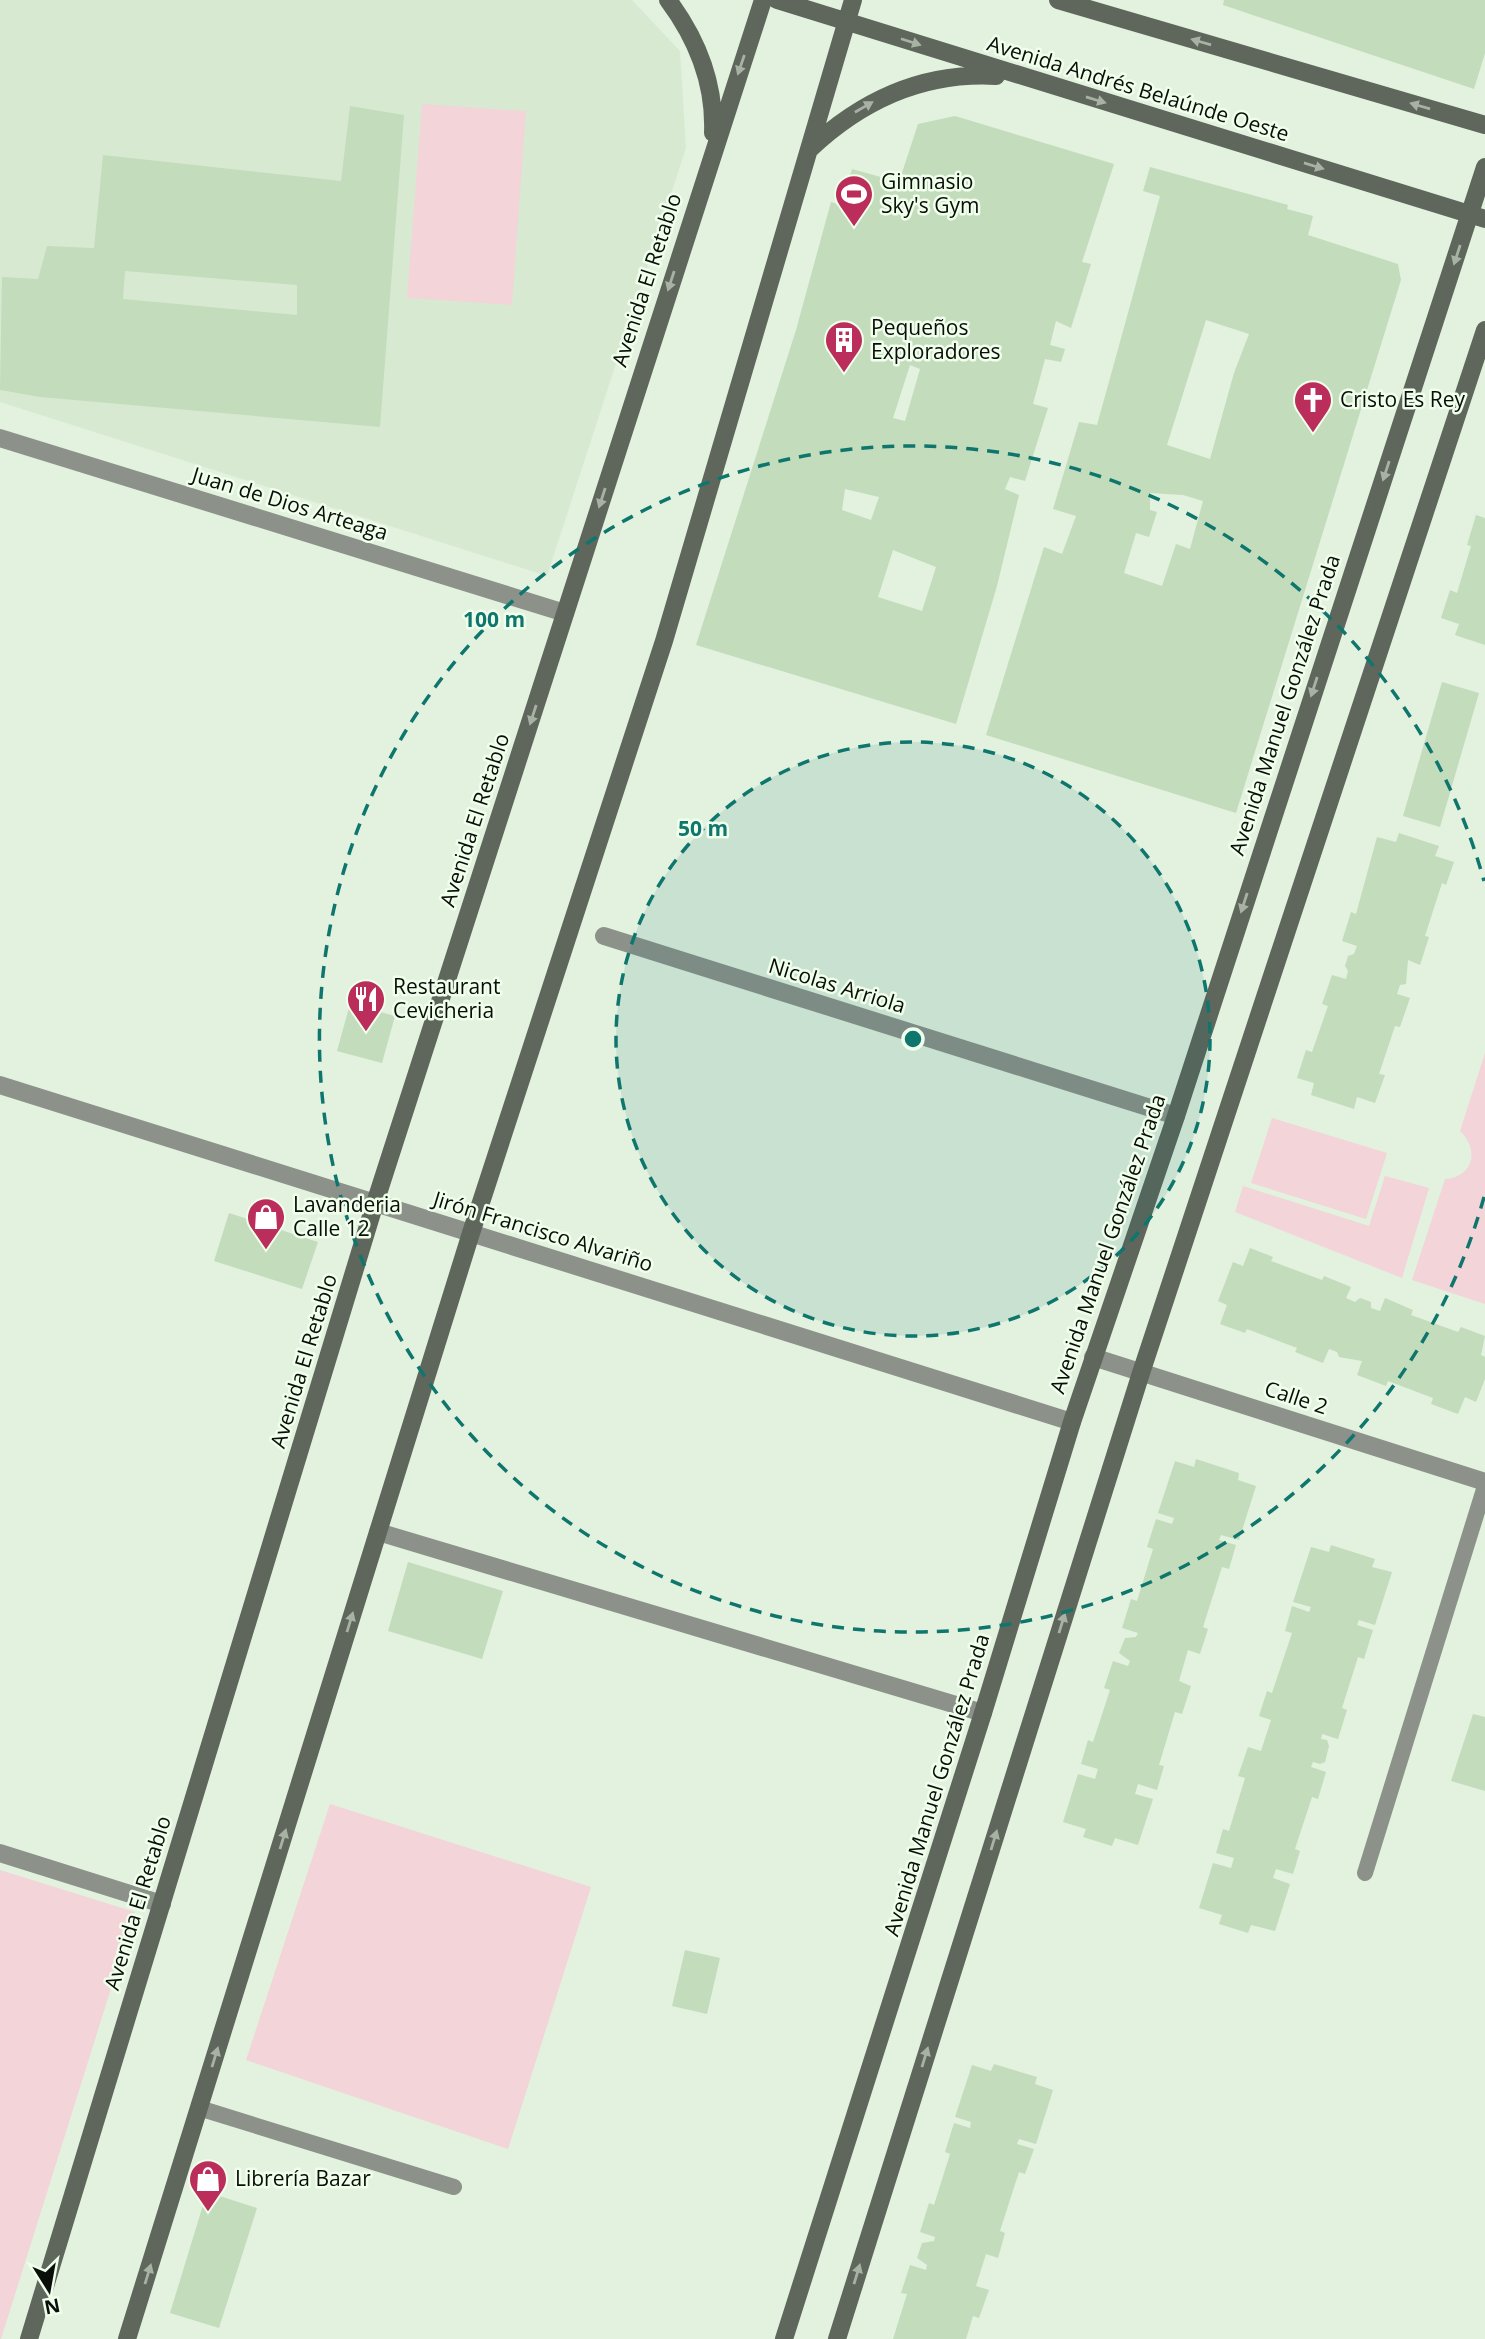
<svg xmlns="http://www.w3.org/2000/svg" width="1485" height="2339" font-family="'Open Sans',sans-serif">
	<rect width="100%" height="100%" fill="#e3f1df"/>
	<path fill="#d7ead1" d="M 0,0 L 632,0 L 680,51 L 686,148 L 547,576 L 0,402 Z"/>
	<path fill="#f3d4d9" d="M 422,104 L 526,111 L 512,305 L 407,298 Z
		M 1485,1053 L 1485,1304 L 1412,1280 L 1445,1179 C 1473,1177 1480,1150 1460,1131 Z
		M 1272,1118 L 1387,1153 L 1366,1219 L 1251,1183 Z
		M 1385,1176 L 1429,1188 L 1402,1278 L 1235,1212 L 1243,1186 L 1369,1226 Z
		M 330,1804 L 591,1887 L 508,2149 L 246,2060 Z
		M 0,1870 L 135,1912 L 1,2339 L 0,2339 Z"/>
	<path fill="#c3dcbb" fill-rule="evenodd" d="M 1224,0 L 1485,0 L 1485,53 L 1474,89 L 1223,5 Z
		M 350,106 L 404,115 L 380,427 L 40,397 L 0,390 L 2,277 L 38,279 L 47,246 L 94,248 L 103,155 L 341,181 ZM 125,271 L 297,285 L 297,315 L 123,299 Z
		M 955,116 L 1114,164 L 1082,262 L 1091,264 L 1071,328 L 1056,321 L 1050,345 L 1065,349 L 1061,362 L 1045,359 L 1033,404 L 1048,408 L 1025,481 L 1010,477 L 1005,489 L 1019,495 L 997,586 L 956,724 L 696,645 L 796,330 L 831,202 L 841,205 L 852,169 L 899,182 L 918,124 ZM 910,365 L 920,369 L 905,421 L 893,418 ZM 845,489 L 879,497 L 871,520 L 842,510 ZM 893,550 L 936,567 L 922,611 L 878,597 Z
		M 1150,167 L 1288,205 L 1287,209 L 1313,216 L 1308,235 L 1398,264 L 1401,280 L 1236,813 L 986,735 L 1044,547 L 1062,554 L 1076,516 L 1053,509 L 1079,422 L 1097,425 L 1120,342 L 1160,196 L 1143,191 ZM 1206,320 L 1249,334 L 1234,373 L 1210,459 L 1167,445 ZM 1150,493 L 1183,495 L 1203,501 L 1190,549 L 1176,544 L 1162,586 L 1124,573 L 1136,533 L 1149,537 L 1157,512 L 1150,510 Z
		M 1476,515 L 1485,518 L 1485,645 L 1455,635 L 1459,624 L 1441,618 L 1450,590 L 1457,593 L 1471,546 L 1467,545 Z
		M 1442,682 L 1479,693 L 1440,827 L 1403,816 Z
		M 1399,833 L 1439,846 L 1435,856 L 1454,862 L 1446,885 L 1442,883 L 1425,936 L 1429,937 L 1420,965 L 1408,960 L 1406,984 L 1400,985 L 1397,994 L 1410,998 L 1400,1027 L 1395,1026 L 1379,1074 L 1385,1075 L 1375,1103 L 1357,1097 L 1354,1109 L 1311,1095 L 1314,1083 L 1297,1078 L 1306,1050 L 1312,1052 L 1328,1006 L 1322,1004 L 1332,975 L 1346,979 L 1348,971 L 1345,966 L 1348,956 L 1354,954 L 1357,946 L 1342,941 L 1351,912 L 1356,914 L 1377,837 L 1396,842 Z
		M 350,1004 L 395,1016 L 382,1063 L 337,1051 Z
		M 229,1213 L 318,1242 L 302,1289 L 214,1261 Z
		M 1250,1248 L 1273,1257 L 1271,1261 L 1322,1280 L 1324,1276 L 1351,1287 L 1346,1298 L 1355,1302 L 1360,1298 L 1371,1302 L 1371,1308 L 1380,1311 L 1385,1298 L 1413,1310 L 1411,1315 L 1458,1332 L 1461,1327 L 1485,1336 L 1481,1355 L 1485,1357 L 1485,1379 L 1476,1402 L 1465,1397 L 1458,1414 L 1431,1404 L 1433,1398 L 1388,1381 L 1386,1386 L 1357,1375 L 1362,1361 L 1339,1357 L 1337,1352 L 1329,1349 L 1323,1363 L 1295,1352 L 1297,1348 L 1247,1329 L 1245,1333 L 1220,1324 L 1227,1305 L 1218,1301 L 1233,1262 L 1243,1266 Z
		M 1196,1459 L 1239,1473 L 1238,1480 L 1256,1486 L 1239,1540 L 1221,1535 L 1219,1540 L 1236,1545 L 1229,1569 L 1222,1567 L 1203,1627 L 1208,1629 L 1200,1654 L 1188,1650 L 1179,1681 L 1191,1686 L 1182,1714 L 1175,1712 L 1159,1765 L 1164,1766 L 1157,1790 L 1138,1784 L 1135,1794 L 1153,1799 L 1138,1845 L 1115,1838 L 1112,1846 L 1083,1837 L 1086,1829 L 1063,1822 L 1078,1774 L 1095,1779 L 1098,1769 L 1081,1764 L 1088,1740 L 1093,1742 L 1110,1690 L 1104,1688 L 1113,1661 L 1128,1666 L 1130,1661 L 1119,1653 L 1125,1638 L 1136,1637 L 1138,1633 L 1122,1628 L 1131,1599 L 1137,1601 L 1153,1549 L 1147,1547 L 1156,1519 L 1172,1524 L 1174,1518 L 1158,1513 L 1175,1461 L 1194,1467 Z
		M 1331,1545 L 1375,1559 L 1372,1567 L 1392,1572 L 1375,1625 L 1359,1620 L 1357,1625 L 1373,1630 L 1364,1659 L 1358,1657 L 1342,1708 L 1347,1710 L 1338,1739 L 1322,1734 L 1321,1739 L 1327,1740 L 1329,1746 L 1325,1762 L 1320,1764 L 1313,1762 L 1311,1767 L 1326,1772 L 1318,1799 L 1312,1797 L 1295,1849 L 1300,1851 L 1293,1874 L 1276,1869 L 1273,1878 L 1290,1884 L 1275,1931 L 1251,1925 L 1248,1933 L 1219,1924 L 1222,1915 L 1199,1908 L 1213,1863 L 1231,1868 L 1234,1858 L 1216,1853 L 1223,1829 L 1229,1831 L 1245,1778 L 1238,1776 L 1248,1747 L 1261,1751 L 1271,1720 L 1259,1716 L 1267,1691 L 1272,1693 L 1292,1633 L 1285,1631 L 1292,1606 L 1309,1612 L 1311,1607 L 1293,1602 L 1311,1547 L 1329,1552 Z
		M 408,1562 L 503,1591 L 482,1659 L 388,1631 Z
		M 1473,1714 L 1485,1717 L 1485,1791 L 1451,1781 Z
		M 685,1950 L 720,1958 L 707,2014 L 672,2006 Z
		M 994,2064 L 1037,2077 L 1035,2084 L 1053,2090 L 1036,2144 L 1019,2139 L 1017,2144 L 1034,2149 L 1025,2174 L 1019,2172 L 1000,2231 L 1005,2233 L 998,2258 L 986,2254 L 976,2286 L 989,2290 L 979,2318 L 973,2316 L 966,2339 L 893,2339 L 907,2294 L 901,2293 L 910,2265 L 926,2270 L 927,2265 L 917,2258 L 922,2243 L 934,2241 L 935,2237 L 920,2232 L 929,2203 L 934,2205 L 950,2154 L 945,2152 L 954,2123 L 970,2128 L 971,2122 L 955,2117 L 972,2065 L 991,2071 Z
		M 207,2192 L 257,2208 L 219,2328 L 170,2313 Z"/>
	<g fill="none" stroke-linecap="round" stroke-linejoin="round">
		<path stroke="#8c918a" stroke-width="16" d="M 1365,1873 L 1485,1486
			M 199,2108 L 454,2187"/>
		<path stroke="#8c918a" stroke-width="18" d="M 0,438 L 565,613
			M 604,936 L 1176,1116
			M 0,1085 L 1072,1422
			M 1093,1357 L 1485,1482
			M 378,1532 L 983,1713
			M 0,1853 L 162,1904"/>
		<path stroke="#5f665c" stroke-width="18" d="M 668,0 C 697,39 715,83 713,133
			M 777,0 L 1485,219
			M 1058,0 L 1485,125
			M 810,149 C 862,100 924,72 996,76
			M 29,2339 L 375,1203 L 763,0
			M 127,2339 L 471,1233 L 664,641 L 853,0
			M 784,2339 L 983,1713 L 1072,1422 L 1176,1116 L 1485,167
			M 837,2339 L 1141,1373 L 1485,330"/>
	</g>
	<defs><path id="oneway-solid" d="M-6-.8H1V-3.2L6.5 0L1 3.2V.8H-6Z" transform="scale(1.75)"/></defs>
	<g fill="#a8b2a4">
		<use href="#oneway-solid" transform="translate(911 42) rotate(18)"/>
		<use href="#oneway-solid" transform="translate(1201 42) rotate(-164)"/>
		<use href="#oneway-solid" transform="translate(741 65) rotate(109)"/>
		<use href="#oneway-solid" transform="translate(1096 100) rotate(17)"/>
		<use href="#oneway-solid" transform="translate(1420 106) rotate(-164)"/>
		<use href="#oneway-solid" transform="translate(864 107) rotate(-30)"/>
		<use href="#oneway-solid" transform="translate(1314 166) rotate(17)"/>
		<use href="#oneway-solid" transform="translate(1457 255) rotate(108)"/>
		<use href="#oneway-solid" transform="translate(671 281) rotate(108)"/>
		<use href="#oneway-solid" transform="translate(1386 471) rotate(108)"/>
		<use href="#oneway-solid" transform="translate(602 498) rotate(108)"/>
		<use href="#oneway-solid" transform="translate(1314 687) rotate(108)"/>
		<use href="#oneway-solid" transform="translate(533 715) rotate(108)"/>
		<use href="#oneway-solid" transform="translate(1244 903) rotate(108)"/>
		<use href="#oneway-solid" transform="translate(350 1622) rotate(-73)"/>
		<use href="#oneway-solid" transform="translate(1062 1623) rotate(-73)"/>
		<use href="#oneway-solid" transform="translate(283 1839) rotate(-73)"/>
		<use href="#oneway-solid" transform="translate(994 1840) rotate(-73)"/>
		<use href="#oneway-solid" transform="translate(215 2057) rotate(-73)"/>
		<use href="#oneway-solid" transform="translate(925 2057) rotate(-73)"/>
		<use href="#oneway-solid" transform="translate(148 2274) rotate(-73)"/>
		<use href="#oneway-solid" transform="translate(857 2274) rotate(-73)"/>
	</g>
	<circle cx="913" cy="1039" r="297" fill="#0f766e" fill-opacity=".12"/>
	<g fill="none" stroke="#0f766e" stroke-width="3.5" stroke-dasharray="12 9">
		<circle cx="913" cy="1039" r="297"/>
		<path d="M1484 1197A593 593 0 1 1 1484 881"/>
	</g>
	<defs>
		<symbol id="stadium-pin" viewBox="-11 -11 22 30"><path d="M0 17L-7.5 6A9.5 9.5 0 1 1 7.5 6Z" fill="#bb2d5b" stroke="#f0feec"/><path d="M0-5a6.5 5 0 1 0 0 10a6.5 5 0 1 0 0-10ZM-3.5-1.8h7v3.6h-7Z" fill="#fff"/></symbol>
		<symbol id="building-pin" viewBox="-11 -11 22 30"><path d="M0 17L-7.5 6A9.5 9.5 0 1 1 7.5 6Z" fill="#bb2d5b" stroke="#f0feec"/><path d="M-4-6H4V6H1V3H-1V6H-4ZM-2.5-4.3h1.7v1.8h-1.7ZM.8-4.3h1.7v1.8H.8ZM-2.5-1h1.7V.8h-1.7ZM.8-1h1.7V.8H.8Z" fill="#fff"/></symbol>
		<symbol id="church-pin" viewBox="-11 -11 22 30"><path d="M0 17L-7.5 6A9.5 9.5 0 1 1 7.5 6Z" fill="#bb2d5b" stroke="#f0feec"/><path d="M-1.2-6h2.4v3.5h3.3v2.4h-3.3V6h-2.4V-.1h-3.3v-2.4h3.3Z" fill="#fff"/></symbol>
		<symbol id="restaurant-pin" viewBox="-11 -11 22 30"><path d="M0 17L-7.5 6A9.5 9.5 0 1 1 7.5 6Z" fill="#bb2d5b" stroke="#f0feec"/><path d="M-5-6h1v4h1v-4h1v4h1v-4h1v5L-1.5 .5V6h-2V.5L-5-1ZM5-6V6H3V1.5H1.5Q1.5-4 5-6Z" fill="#fff"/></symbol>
		<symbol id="shop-pin" viewBox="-11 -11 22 30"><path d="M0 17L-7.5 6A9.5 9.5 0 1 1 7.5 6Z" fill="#bb2d5b" stroke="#f0feec"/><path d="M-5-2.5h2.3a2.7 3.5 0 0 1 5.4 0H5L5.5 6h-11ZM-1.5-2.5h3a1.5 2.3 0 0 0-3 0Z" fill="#fff"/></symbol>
	</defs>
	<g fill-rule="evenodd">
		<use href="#stadium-pin" x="832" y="172" width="44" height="60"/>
		<use href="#building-pin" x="822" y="318" width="44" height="60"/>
		<use href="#church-pin" x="1291" y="378" width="44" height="60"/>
		<use href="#restaurant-pin" x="344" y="977" width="44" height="60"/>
		<use href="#shop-pin" x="244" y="1195" width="44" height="60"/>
		<use href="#shop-pin" x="186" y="2157" width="44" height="60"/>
	</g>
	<g text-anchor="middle" stroke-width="5" stroke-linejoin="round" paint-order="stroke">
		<g font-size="21" fill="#090e08" stroke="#f0feec">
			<text transform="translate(1138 89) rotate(17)" y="7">Avenida Andrés Belaúnde Oeste</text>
			<text transform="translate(647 280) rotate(-72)" y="7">Avenida El Retablo</text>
			<text transform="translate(290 504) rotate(17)" y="7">Juan de Dios Arteaga</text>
			<text transform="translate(1285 705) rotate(-72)" y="7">Avenida Manuel González Prada</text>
			<text transform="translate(475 820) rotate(-72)" y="7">Avenida El Retablo</text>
			<text transform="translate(837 986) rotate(17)" y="7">Nicolas Arriola</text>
			<text transform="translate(543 1232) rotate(17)" y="7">Jirón Francisco Alvariño</text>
			<text transform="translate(1108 1244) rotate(-71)" y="7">Avenida Manuel González Prada</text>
			<text transform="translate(304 1361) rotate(-73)" y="7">Avenida El Retablo</text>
			<text transform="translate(1296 1398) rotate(18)" y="7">Calle 2</text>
			<text transform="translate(937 1785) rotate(-73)" y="7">Avenida Manuel González Prada</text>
			<text transform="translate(138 1903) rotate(-73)" y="7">Avenida El Retablo</text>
		</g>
		<g font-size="21" fill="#090e08" stroke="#f0feec" text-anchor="start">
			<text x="881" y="189">Gimnasio<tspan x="881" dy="24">Sky's Gym</tspan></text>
			<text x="871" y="335">Pequeños<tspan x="871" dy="24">Exploradores</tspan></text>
			<text x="1340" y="407">Cristo Es Rey</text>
			<text x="393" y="994">Restaurant<tspan x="393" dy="24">Cevicheria</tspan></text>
			<text x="293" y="1212">Lavanderia<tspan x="293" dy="24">Calle 12</tspan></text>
			<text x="235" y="2186">Librería Bazar</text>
		</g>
	</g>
	<circle cx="913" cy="1039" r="10" fill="#0f766e" stroke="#f0feec" stroke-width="3.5"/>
	<g font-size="21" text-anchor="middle" font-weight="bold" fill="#0f766e" stroke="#f0feec" stroke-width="5" stroke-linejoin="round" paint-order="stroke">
		<text x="494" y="627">100 m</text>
		<text x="703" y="836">50 m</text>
	</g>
	<g transform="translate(49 2290) rotate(169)" stroke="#f0feec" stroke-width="5" paint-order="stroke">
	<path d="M0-5L12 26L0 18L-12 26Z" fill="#090e08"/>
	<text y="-10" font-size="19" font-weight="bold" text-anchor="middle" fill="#090e08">N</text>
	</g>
</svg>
